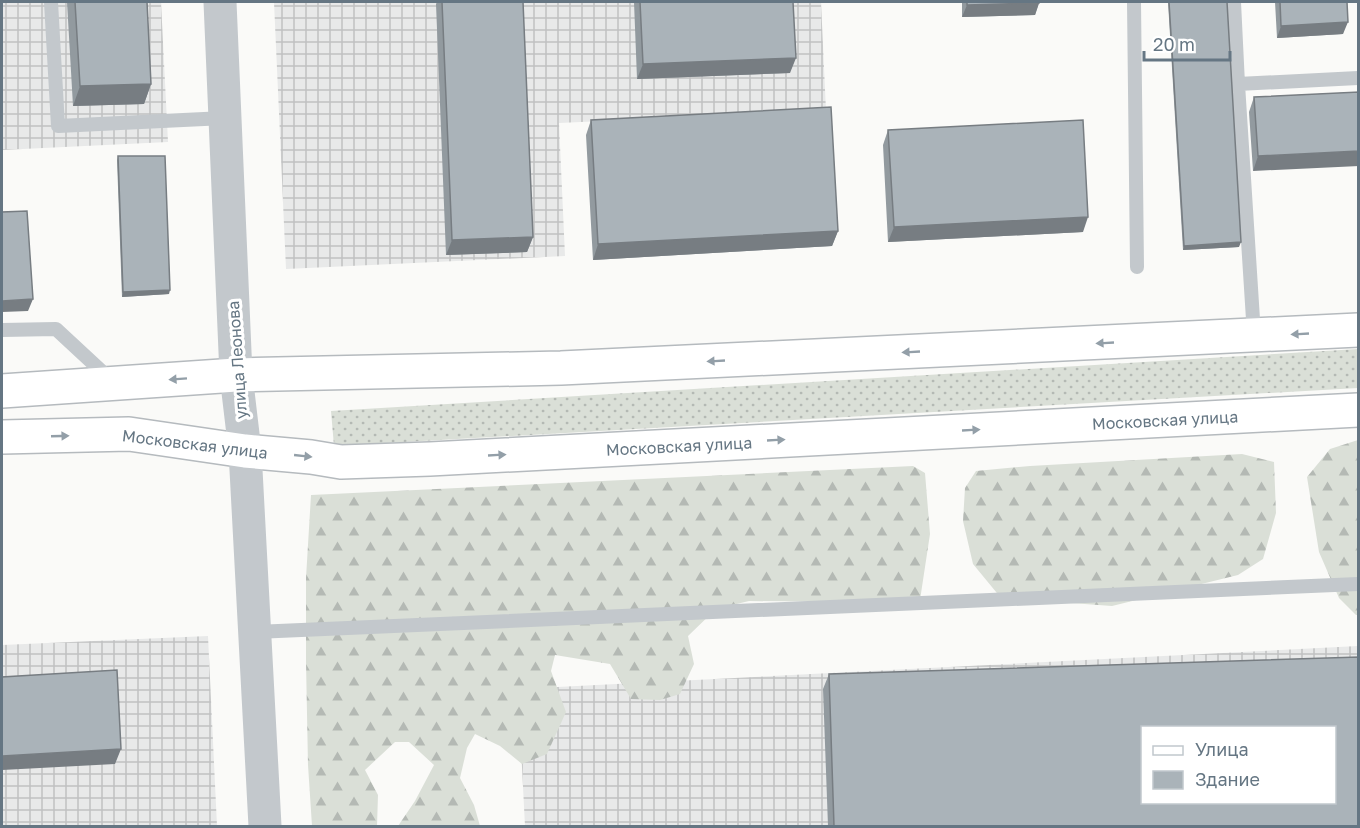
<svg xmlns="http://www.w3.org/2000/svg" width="1360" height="828" font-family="'Golos Text',sans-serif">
	<defs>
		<pattern id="industrial-grid" width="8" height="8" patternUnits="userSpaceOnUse" patternTransform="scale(1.5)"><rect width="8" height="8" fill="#e8e9e9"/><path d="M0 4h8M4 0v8" fill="none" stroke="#c0c1c2"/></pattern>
		<pattern id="grass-dots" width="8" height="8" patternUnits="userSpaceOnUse" patternTransform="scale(1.5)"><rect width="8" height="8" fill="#dadfd7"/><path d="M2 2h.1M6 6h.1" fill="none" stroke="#b4b9b4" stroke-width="1.8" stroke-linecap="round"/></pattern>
		<pattern id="forest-firs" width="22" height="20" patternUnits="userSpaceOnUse" patternTransform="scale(1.5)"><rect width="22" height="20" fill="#dadfd7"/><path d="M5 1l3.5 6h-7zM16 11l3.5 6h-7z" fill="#b4b9b4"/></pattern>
	</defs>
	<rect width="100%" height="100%" fill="#fafaf8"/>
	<path fill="url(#industrial-grid)" fill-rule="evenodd" d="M 2,2 L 161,2 L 168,142 L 2,150 Z
		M 274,2 L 821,2 L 826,111 L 559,123 L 565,256 L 286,269 Z
		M 208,636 L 217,826 L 2,826 L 2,645 Z
		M 1358,646 L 1358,826 L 525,826 L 518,689 ZM 1142,728 L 1334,728 L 1334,802 L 1142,802 Z"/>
	<path fill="url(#grass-dots)" d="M 1358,349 L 1358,388 L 334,446 L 331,411 Z"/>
	<path fill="url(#forest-firs)" d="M 1358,440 L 1358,615 L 1356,615 L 1339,598 L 1319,552 L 1307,477 L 1330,449 Z
		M 1242,454 L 1274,462 L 1276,513 L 1263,559 L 1238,575 L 1112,606 L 1001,598 L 973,564 L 963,521 L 965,488 L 976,471 L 1030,466 Z
		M 913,466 L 925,473 L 930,534 L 920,600 L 862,602 L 749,601 L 716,609 L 688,636 L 694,664 L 680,694 L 660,700 L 631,699 L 610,664 L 555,655 L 551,671 L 566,712 L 547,754 L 522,764 L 500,746 L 475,734 L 467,748 L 460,778 L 474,805 L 480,826 L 398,826 L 415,801 L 434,765 L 409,742 L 395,742 L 365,770 L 378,795 L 377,826 L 312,826 L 308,765 L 306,662 L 306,578 L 311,495 Z"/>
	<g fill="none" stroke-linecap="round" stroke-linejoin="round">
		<defs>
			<path id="primary" d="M 2,391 L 236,375 L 561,368 L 1358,330
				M 2,437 L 129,434 L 245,451 L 311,457 L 341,462 L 430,459 L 1358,410"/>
		</defs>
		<use href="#primary" stroke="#b5babe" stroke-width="36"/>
		<path stroke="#c3c8cc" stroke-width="14" d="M 51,2 L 58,126 L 225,118
			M 1134,2 L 1137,267
			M 1234,2 L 1238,84 L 1254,335
			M 1238,84 L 1358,78
			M 2,330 L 56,329 L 111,380
			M 255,632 L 1358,584"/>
		<path stroke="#c3c8cc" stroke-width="33" d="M 220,2 L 236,375 L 245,451 L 265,826"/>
		<use href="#primary" stroke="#fff" stroke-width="33"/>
	</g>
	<path fill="#929a9f" d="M 67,2 L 147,2 L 151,84 L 144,104 L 73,106 Z
		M 437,2 L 523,2 L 533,237 L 527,252 L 446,255 L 436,4 Z
		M 634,2 L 793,2 L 790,73 L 637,79 Z
		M 962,2 L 1039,2 L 1039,3 L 1035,15 L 962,17 Z
		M 1168,2 L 1227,2 L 1239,247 L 1183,250 Z
		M 1275,2 L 1347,2 L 1343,34 L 1277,38 Z
		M 1359,92 L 1253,171 L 1249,112 L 1254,97 Z
		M 591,120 L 838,231 L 832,246 L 593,260 L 586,135 Z
		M 888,130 L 1083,232 L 888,242 L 883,145 Z
		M 118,156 L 169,294 L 122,297 L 117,160 Z
		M 829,674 L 1359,826 L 828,826 L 823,689 Z"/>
	<path fill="#777d82" d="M 1039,3 L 1035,15 L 962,17 L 967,5 Z
		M 1348,22 L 1343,34 L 1277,38 L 1281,26 Z
		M 796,58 L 790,73 L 637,79 L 643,64 Z
		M 151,84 L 144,104 L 73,106 L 80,86 Z
		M 1359,151 L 1359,166 L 1253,171 L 1258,156 Z
		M 1088,217 L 1083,232 L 888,242 L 894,227 Z
		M 838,231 L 832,246 L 593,260 L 598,244 Z
		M 533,237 L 527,252 L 446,255 L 452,240 Z
		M 1241,242 L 1239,247 L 1183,250 L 1184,246 Z
		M 170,290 L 169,294 L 122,297 L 123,292 Z
		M 33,299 L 28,311 L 2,312 L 2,301 Z
		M 121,749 L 115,764 L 2,770 L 2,756 Z"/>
	<path fill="#aab3b9" stroke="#777d82" stroke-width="1.5" fill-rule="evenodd" d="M 75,2 L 147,2 L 151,84 L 80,86 Z
		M 442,2 L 523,2 L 533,237 L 452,240 Z
		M 640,2 L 793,2 L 796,58 L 643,64 Z
		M 967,2 L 1039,2 L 1039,3 L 967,5 Z
		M 1169,2 L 1227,2 L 1241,242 L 1184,246 Z
		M 1280,2 L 1347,2 L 1348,22 L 1281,26 Z
		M 1359,92 L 1359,151 L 1258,156 L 1254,97 Z
		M 831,107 L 838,231 L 598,244 L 591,120 Z
		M 1083,120 L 1088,217 L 894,227 L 888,130 Z
		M 118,156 L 165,156 L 170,290 L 123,292 Z
		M 27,211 L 33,299 L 2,301 L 2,212 Z
		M 1359,657 L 1359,826 L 834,826 L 829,674 ZM 1143,728 L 1335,728 L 1335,802 L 1143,802 Z
		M 117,670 L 121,749 L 2,756 L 2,677 Z"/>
	<defs><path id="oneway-solid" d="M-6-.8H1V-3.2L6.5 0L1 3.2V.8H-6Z" transform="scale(1.5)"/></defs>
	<g fill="#939fa8">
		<use href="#oneway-solid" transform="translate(1300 334) rotate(177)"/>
		<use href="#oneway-solid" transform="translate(1105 343) rotate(177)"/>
		<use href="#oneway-solid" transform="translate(911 352) rotate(177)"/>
		<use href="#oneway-solid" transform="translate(716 361) rotate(177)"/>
		<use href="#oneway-solid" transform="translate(178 379) rotate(176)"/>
		<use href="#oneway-solid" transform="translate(971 430) rotate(-3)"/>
		<use href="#oneway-solid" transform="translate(60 436) rotate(-2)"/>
		<use href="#oneway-solid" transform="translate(776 440) rotate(-3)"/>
		<use href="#oneway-solid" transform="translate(497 455) rotate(-3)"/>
		<use href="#oneway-solid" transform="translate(303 456) rotate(6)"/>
	</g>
	<g text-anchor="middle" stroke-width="6" stroke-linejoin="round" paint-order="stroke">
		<g font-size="16" fill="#657683" stroke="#fff">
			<text transform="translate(237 360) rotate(-94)" y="6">улица Леонова</text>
			<text transform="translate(1165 420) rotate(-3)" y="6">Московская улица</text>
			<text transform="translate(195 444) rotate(7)" y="6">Московская улица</text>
			<text transform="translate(679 446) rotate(-3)" y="6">Московская улица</text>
		</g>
	</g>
	<rect width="1360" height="828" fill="none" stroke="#657683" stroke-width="6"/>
	<rect x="1141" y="726" width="195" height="78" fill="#ffffff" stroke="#c1c8cd" stroke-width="1.5"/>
	<rect x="1153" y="746" width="30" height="9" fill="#ffffff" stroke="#c1c8cd" stroke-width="1.5"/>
	<text x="1195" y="756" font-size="18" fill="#657683">Улица</text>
	<rect x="1153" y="771" width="30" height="18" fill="#aab3b9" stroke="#c1c8cd" stroke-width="1.5"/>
	<text x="1195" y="786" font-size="18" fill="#657683">Здание</text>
	<path d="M1144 51v9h86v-9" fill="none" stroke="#657683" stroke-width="3"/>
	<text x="1153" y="51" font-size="18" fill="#657683" stroke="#ffffff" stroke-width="4.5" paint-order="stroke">20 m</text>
</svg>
